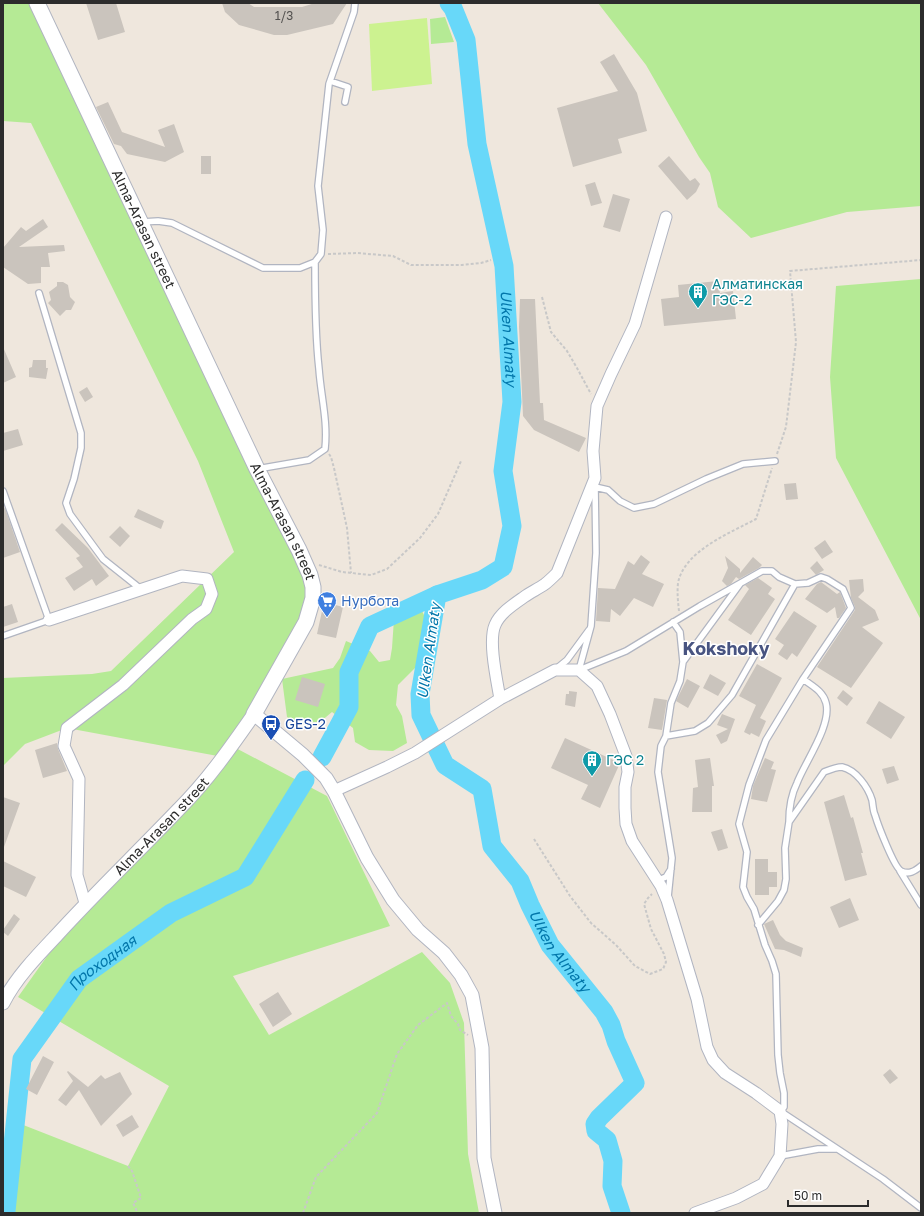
<svg xmlns="http://www.w3.org/2000/svg" width="924" height="1216" font-family="'Golos Text',sans-serif">
	<rect width="100%" height="100%" fill="#efe7dd"/>
	<path fill="#b5ea95" d="M 3,3 L 37,3 L 313,598 L 232,746 L 327,796 L 390,926 L 233,976 L 269,1035 L 422,952 L 450,983 L 464,1023 L 468,1154 L 479,1213 L 3,1213 L 3,1147 L 8,1119 L 128,1166 L 169,1086 L 18,997 L 85,903 L 223,757 L 67,728 L 25,744 L 3,766 L 3,678 L 92,674 L 111,671 L 234,552 L 198,461 L 31,123 L 3,121 Z
		M 598,3 L 921,3 L 921,206 L 847,212 L 751,238 L 718,207 L 710,173 L 699,157 L 646,65 Z
		M 445,17 L 454,42 L 431,44 L 430,19 Z
		M 921,279 L 921,620 L 836,458 L 830,377 L 836,286 Z
		M 422,611 L 426,619 L 421,638 L 416,667 L 398,685 L 396,705 L 402,716 L 407,743 L 393,751 L 369,750 L 355,742 L 353,728 L 332,712 L 320,722 L 298,723 L 287,717 L 282,679 L 333,668 L 340,658 L 346,641 L 370,651 L 379,662 L 390,660 L 392,648 L 394,619 Z"/>
	<path fill="#ccf290" d="M 427,18 L 432,84 L 372,91 L 369,24 Z"/>
	<g fill="none" stroke-linecap="round" stroke-linejoin="round">
		<g stroke="#68d8f9" stroke-width="19">
			<path id="s1" d="M 449,3 L 453,8 L 466,40 L 477,144 L 504,266 L 512,402 L 503,471 L 512,526 L 503,567 L 482,580 L 437,595 L 420,694 L 421,715 L 445,765 L 482,789 L 492,846 L 520,881 L 530,905 L 550,945 L 604,1012 L 611,1025 L 616,1041 L 635,1083 L 599,1118 L 595,1124 L 596,1131 L 607,1140 L 613,1161 L 612,1186 L 621,1213"/>
			<path d="M 322,757 L 349,707 L 349,672 L 370,626 L 437,595"/>
			<path id="s2" d="M 4,1213 L 6,1211 L 22,1059 L 79,979 L 171,913 L 245,877 L 305,780"/>
		</g>
	</g>
	<path fill="#cac4bd" d="M 86,3 L 116,3 L 125,32 L 98,40 Z
		M 222,3 L 248,3 L 254,7 L 302,7 L 315,3 L 347,3 L 333,24 L 287,35 L 274,35 L 239,25 L 225,12 Z
		M 614,54 L 637,93 L 647,131 L 618,139 L 622,153 L 573,167 L 557,108 L 618,91 L 600,62 Z
		M 108,102 L 122,132 L 165,147 L 158,130 L 174,124 L 184,152 L 165,162 L 127,154 L 121,146 L 114,144 L 96,107 Z
		M 201,156 L 211,156 L 211,174 L 201,174 Z
		M 669,156 L 690,181 L 695,178 L 700,184 L 696,192 L 687,200 L 658,166 Z
		M 595,182 L 602,203 L 591,206 L 585,185 Z
		M 613,194 L 630,199 L 620,232 L 603,227 Z
		M 43,219 L 48,227 L 19,247 L 64,245 L 65,251 L 48,253 L 50,267 L 41,267 L 41,283 L 28,284 L 3,267 L 3,248 L 21,227 L 26,231 Z
		M 718,281 L 720,293 L 733,291 L 736,319 L 664,326 L 661,299 L 679,297 L 678,285 Z
		M 57,282 L 63,282 L 68,285 L 70,297 L 75,302 L 71,310 L 66,310 L 60,316 L 48,303 L 51,300 L 49,292 L 57,286 Z
		M 520,299 L 535,299 L 540,403 L 543,403 L 544,420 L 586,438 L 579,452 L 534,430 L 523,416 L 519,327 Z
		M 3,347 L 16,377 L 3,383 Z
		M 33,360 L 46,360 L 46,368 L 48,368 L 46,379 L 29,377 L 29,368 L 32,367 Z
		M 87,387 L 93,397 L 85,402 L 79,392 Z
		M 18,429 L 23,445 L 3,451 L 3,433 Z
		M 796,483 L 798,499 L 786,500 L 784,484 Z
		M 5,508 L 20,552 L 3,558 L 3,509 Z
		M 138,509 L 164,521 L 161,529 L 134,517 Z
		M 62,523 L 88,548 L 109,576 L 96,586 L 92,579 L 74,591 L 65,578 L 83,567 L 76,558 L 80,556 L 55,530 Z
		M 120,526 L 130,536 L 120,547 L 109,537 Z
		M 825,540 L 833,552 L 822,559 L 814,548 Z
		M 641,555 L 650,562 L 642,574 L 664,584 L 653,607 L 634,598 L 620,616 L 611,609 L 610,622 L 596,621 L 598,588 L 615,589 L 628,561 L 634,565 Z
		M 725,556 L 740,569 L 740,573 L 753,557 L 762,565 L 759,568 L 739,579 L 736,577 L 731,584 L 727,586 L 722,581 L 728,568 Z
		M 817,561 L 824,570 L 816,575 L 810,568 Z
		M 758,578 L 772,588 L 768,594 L 775,599 L 751,635 L 728,620 L 749,589 L 745,585 Z
		M 863,579 L 864,591 L 858,597 L 875,610 L 879,620 L 862,627 L 883,643 L 851,688 L 817,667 L 855,610 L 855,607 L 851,598 L 849,580 Z
		M 821,582 L 837,594 L 840,592 L 846,608 L 839,618 L 837,618 L 835,607 L 827,613 L 805,599 L 817,584 Z
		M 324,602 L 343,607 L 336,638 L 317,634 Z
		M 12,604 L 18,622 L 3,627 L 3,607 Z
		M 794,611 L 817,626 L 797,657 L 792,653 L 787,660 L 778,654 L 784,645 L 775,639 Z
		M 757,664 L 782,678 L 760,718 L 766,721 L 759,737 L 751,733 L 750,735 L 744,732 L 756,705 L 739,696 Z
		M 710,674 L 726,683 L 718,696 L 703,688 Z
		M 302,677 L 325,684 L 318,707 L 295,700 Z
		M 687,679 L 700,686 L 688,708 L 676,701 Z
		M 843,690 L 853,698 L 847,706 L 837,698 Z
		M 569,691 L 577,692 L 575,707 L 565,705 L 566,694 L 569,694 Z
		M 654,698 L 667,700 L 662,730 L 648,728 Z
		M 879,701 L 905,717 L 891,739 L 866,723 Z
		M 722,714 L 735,719 L 727,741 L 721,744 L 716,735 L 728,729 L 717,725 Z
		M 565,738 L 620,763 L 600,808 L 581,799 L 588,785 L 551,768 Z
		M 57,743 L 58,749 L 67,771 L 43,778 L 35,750 Z
		M 710,758 L 714,786 L 712,786 L 712,812 L 692,812 L 693,788 L 698,787 L 695,760 Z
		M 765,758 L 774,762 L 771,769 L 776,770 L 767,802 L 751,799 L 753,786 Z
		M 894,766 L 899,780 L 887,784 L 882,769 Z
		M 844,795 L 851,818 L 853,817 L 863,853 L 861,853 L 867,875 L 845,881 L 824,802 Z
		M 3,797 L 20,803 L 4,847 L 3,847 Z
		M 722,829 L 728,848 L 718,851 L 711,832 Z
		M 755,859 L 768,859 L 768,872 L 777,872 L 777,887 L 769,887 L 769,895 L 755,895 Z
		M 3,861 L 36,877 L 26,897 L 3,886 Z
		M 850,898 L 859,920 L 839,928 L 830,907 Z
		M 14,914 L 20,919 L 8,936 L 3,932 L 3,930 Z
		M 773,920 L 780,935 L 786,941 L 803,948 L 801,957 L 784,950 L 775,949 L 764,924 Z
		M 278,992 L 292,1014 L 273,1027 L 259,1004 Z
		M 43,1056 L 54,1062 L 37,1095 L 26,1089 Z
		M 890,1069 L 898,1078 L 890,1084 L 883,1075 Z
		M 68,1071 L 88,1087 L 101,1075 L 105,1079 L 120,1072 L 132,1094 L 101,1126 L 79,1090 L 66,1106 L 58,1100 L 73,1081 L 67,1072 Z
		M 132,1115 L 139,1127 L 123,1137 L 116,1125 Z"/>
	<g fill="none" stroke-linecap="round" stroke-linejoin="round">
		<defs>
			<path id="service" d="M 330,81 L 348,87 L 345,102
				M 142,222 L 158,221 L 172,223 L 263,268 L 300,268 L 315,262 L 321,254 L 323,230 L 318,186 L 329,84 L 354,12 L 355,3
				M 39,293 L 81,433 L 81,448 L 74,479 L 66,503 L 70,514 L 103,559 L 142,590
				M 257,469 L 309,460 L 325,449 C 328,421 321,397 319,369 C 315,334 315,298 315,262
				M 595,487 L 608,490 L 620,501 L 634,508 L 654,504 L 706,479 L 743,464 L 775,461
				M 3,491 L 49,620 L 3,636
				M 673,622 L 680,632 L 683,662
				M 556,669 L 567,660 L 589,630
				M 579,670 L 626,651 L 700,606 L 762,571 L 772,571 L 779,577 L 795,584 L 808,583 L 821,577 L 827,579 L 843,589 L 851,608 L 803,679 L 766,740 L 749,785 L 739,824 L 747,852 L 743,887 L 747,897 L 754,909 L 765,945 L 772,961 L 776,974 L 778,1055 L 780,1073 L 784,1093 L 784,1107 L 780,1111 L 883,1179 L 921,1208
				M 579,670 L 591,626 L 596,553 L 595,486
				M 666,736 L 695,731 L 708,723 L 732,695 L 795,584
				M 789,822 C 789,808 791,795 797,783 C 805,762 832,725 826,703 C 823,691 812,686 803,679
				M 900,871 L 921,905
				M 657,878 L 661,879 L 666,877 L 671,869
				M 668,897 L 672,858 L 658,772 L 661,746 L 666,736 L 671,703 L 680,681 L 683,662 L 740,584
				M 758,925 L 778,901 L 784,890 L 786,879 L 785,848 L 789,822 L 824,772 C 829,770 836,767 842,767 C 856,770 868,787 872,800 C 873,805 873,811 875,815 C 878,825 894,867 901,871 C 909,875 915,871 921,866
				M 780,1156 L 818,1149 L 836,1149"/>
			<path id="minor" d="M 49,620 L 182,576 L 207,579 L 212,594 L 206,609 L 192,619 L 123,685 L 67,728 L 64,746 L 79,779 L 77,875 L 85,903
				M 500,699 C 497,681 488,641 495,625 C 500,613 514,604 524,597 C 531,592 538,589 545,584 C 549,581 553,577 557,573 L 595,478 L 593,451 L 597,406 L 611,374 L 635,324 L 666,217
				M 334,791 L 387,767 L 415,753 L 500,699 L 555,670 L 579,670 L 597,686 L 610,714 L 626,756 L 628,772 L 625,787 L 625,808 L 626,824 L 632,841 L 661,886 L 667,900 L 697,999 L 707,1047 L 713,1060 L 725,1073 L 756,1093 L 780,1111 L 782,1124 L 780,1156 L 763,1184 L 736,1198 L 695,1213"/>
			<g id="tertiary">
				<path id="s3" d="M 3,1003 C 15,979 36,957 55,937 C 95,893 138,852 179,809 C 208,780 231,747 254,714 L 303,755 L 326,778 L 334,791 L 367,858 L 393,900 L 418,930 L 444,953 L 461,975 L 472,995 L 482,1048 L 484,1158 L 495,1213"/>
			</g>
			<g id="secondary">
				<path id="s4" d="M 37,3 L 257,469 L 299,550 L 310,575 L 313,587 L 313,598 L 306,622 L 254,714"/>
			</g>
		</defs>
		<use href="#service" stroke="#b1b5c1" stroke-width="8"/>
		<use href="#minor" stroke="#b1b5c1" stroke-width="13"/>
		<use href="#tertiary" stroke="#b1b5c1" stroke-width="15"/>
		<use href="#secondary" stroke="#b1b5c1" stroke-width="17"/>
		<path stroke="#c8c8c8" stroke-width="2" stroke-dasharray="3 2" stroke-linecap="butt" d="M 328,254 L 357,253 L 393,256 L 411,265 L 462,265 L 481,263 L 491,260
			M 542,297 L 551,332 L 567,351 L 577,368 L 591,394
			M 329,454 L 331,457 L 334,468 L 347,528 L 351,573
			M 777,454 L 786,427 L 796,342 L 790,271 L 921,260
			M 319,565 L 342,572 L 371,575 L 387,569 L 420,538 L 438,514 L 461,461
			M 679,611 C 678,602 677,593 678,583 C 684,551 730,533 756,519 L 772,468
			M 534,839 L 570,896 L 591,923 L 616,945 L 635,966 L 650,974 L 663,969 L 666,962 L 664,954 L 651,929 L 644,904 L 648,898 L 652,894
			M 128,1166 L 132,1171 L 141,1198 L 133,1203 L 136,1209 L 137,1213
			M 303,1213 L 316,1177 L 377,1113 L 397,1054 L 418,1025 L 447,1003 L 451,1016 L 458,1024 L 460,1030 L 468,1035"/>
		<use href="#service" stroke="#fff" stroke-width="5.5"/>
		<use href="#minor" stroke="#fff" stroke-width="11"/>
		<use href="#tertiary" stroke="#fff" stroke-width="13"/>
		<use href="#secondary" stroke="#fff" stroke-width="15"/>
	</g>
	<defs>
		<symbol id="building-pin" viewBox="-11 -11 22 30"><path d="M0 17L-7.5 6A9.5 9.5 0 1 1 7.5 6Z" fill="#0f9aa8" stroke="#fff"/><path d="M-4-6H4V6H1V3H-1V6H-4ZM-2.5-4.3h1.7v1.8h-1.7ZM.8-4.3h1.7v1.8H.8ZM-2.5-1h1.7V.8h-1.7ZM.8-1h1.7V.8H.8Z" fill="#fff"/></symbol>
		<symbol id="supermarket-pin" viewBox="-11 -11 22 30"><path d="M0 17L-7.5 6A9.5 9.5 0 1 1 7.5 6Z" fill="#3f7fe0" stroke="#fff"/><path d="M-6-5.5h2.5l.6 2H6L4.5 2H-2.5L-4.4-4H-6ZM-1.5 3.2a1.3 1.3 0 1 0 .1 0ZM3 3.2a1.3 1.3 0 1 0 .1 0Z" fill="#fff"/></symbol>
		<symbol id="bus-pin" viewBox="-11 -11 22 30"><path d="M0 17L-7.5 6A9.5 9.5 0 1 1 7.5 6Z" fill="#1a4fb4" stroke="#fff"/><path d="M-5-6H5V4H4V6H2V4H-2V6H-4V4H-5ZM-3.5-4V0h7V-4ZM-3.5 1.2v1.5H-2V1.2ZM2 1.2v1.5H3.5V1.2Z" fill="#fff"/></symbol>
	</defs>
	<g fill-rule="evenodd">
		<use href="#building-pin" x="687" y="281" width="22" height="30"/>
		<use href="#supermarket-pin" x="316" y="590" width="22" height="30"/>
		<use href="#bus-pin" x="260" y="713" width="22" height="30"/>
		<use href="#building-pin" x="581" y="749" width="22" height="30"/>
	</g>
	<g text-anchor="middle" stroke-width="3" stroke-linejoin="round" paint-order="stroke">
		<g font-size="12" fill="#545250">
			<text x="284" y="20">1/3</text>
		</g>
		<g font-size="14" fill="#2c2c2c" stroke="#fff">
			<text dy="5" stroke="none"><textPath href="#s4" startOffset="250">Alma-Arasan street</textPath></text>
			<text dy="5" stroke="none"><textPath href="#s4" startOffset="574">Alma-Arasan street</textPath></text>
			<text dy="5" stroke="none"><textPath href="#s3" startOffset="238">Alma-Arasan street</textPath></text>
		</g>
		<g font-size="14" fill="#0d838f" stroke="#fff" text-anchor="start">
			<text x="712" y="289">Алматинская<tspan x="712" dy="16">ГЭС-2</tspan></text>
			<text x="606" y="765">ГЭС 2</text>
		</g>
		<g font-size="14" fill="#366cbe" stroke="#fff" text-anchor="start">
			<text x="341" y="606">Нурбота</text>
		</g>
		<g font-size="14" fill="#164399" stroke="#fff" text-anchor="start">
			<text x="285" y="729">GES-2</text>
		</g>
		<g font-size="15" font-style="italic" fill="#0276aa" stroke="#fff">
			<text dy="5" stroke="none"><textPath href="#s1" startOffset="343">Ulken Almaty</textPath></text>
			<text transform="translate(429 651) rotate(-82)" y="5">Ulken Almaty</text>
			<text dy="5" stroke="none"><textPath href="#s1" startOffset="1051">Ulken Almaty</textPath></text>
			<text dy="5" stroke="none"><textPath href="#s2" startOffset="282">Проходная</textPath></text>
		</g>
		<g font-size="18" font-weight="bold" fill="#485481" stroke="#fff">
			<text x="726" y="655">Kokshoky</text>
		</g>
	</g>
	<rect width="924" height="1216" fill="none" stroke="#2c2c2c" stroke-width="8"/>
	<path d="M788 1200v6h80v-6" fill="none" stroke="#2c2c2c" stroke-width="2"/>
	<text x="794" y="1200" font-size="12" fill="#2c2c2c" stroke="#ffffff" stroke-width="3" paint-order="stroke">50 m</text>
</svg>
